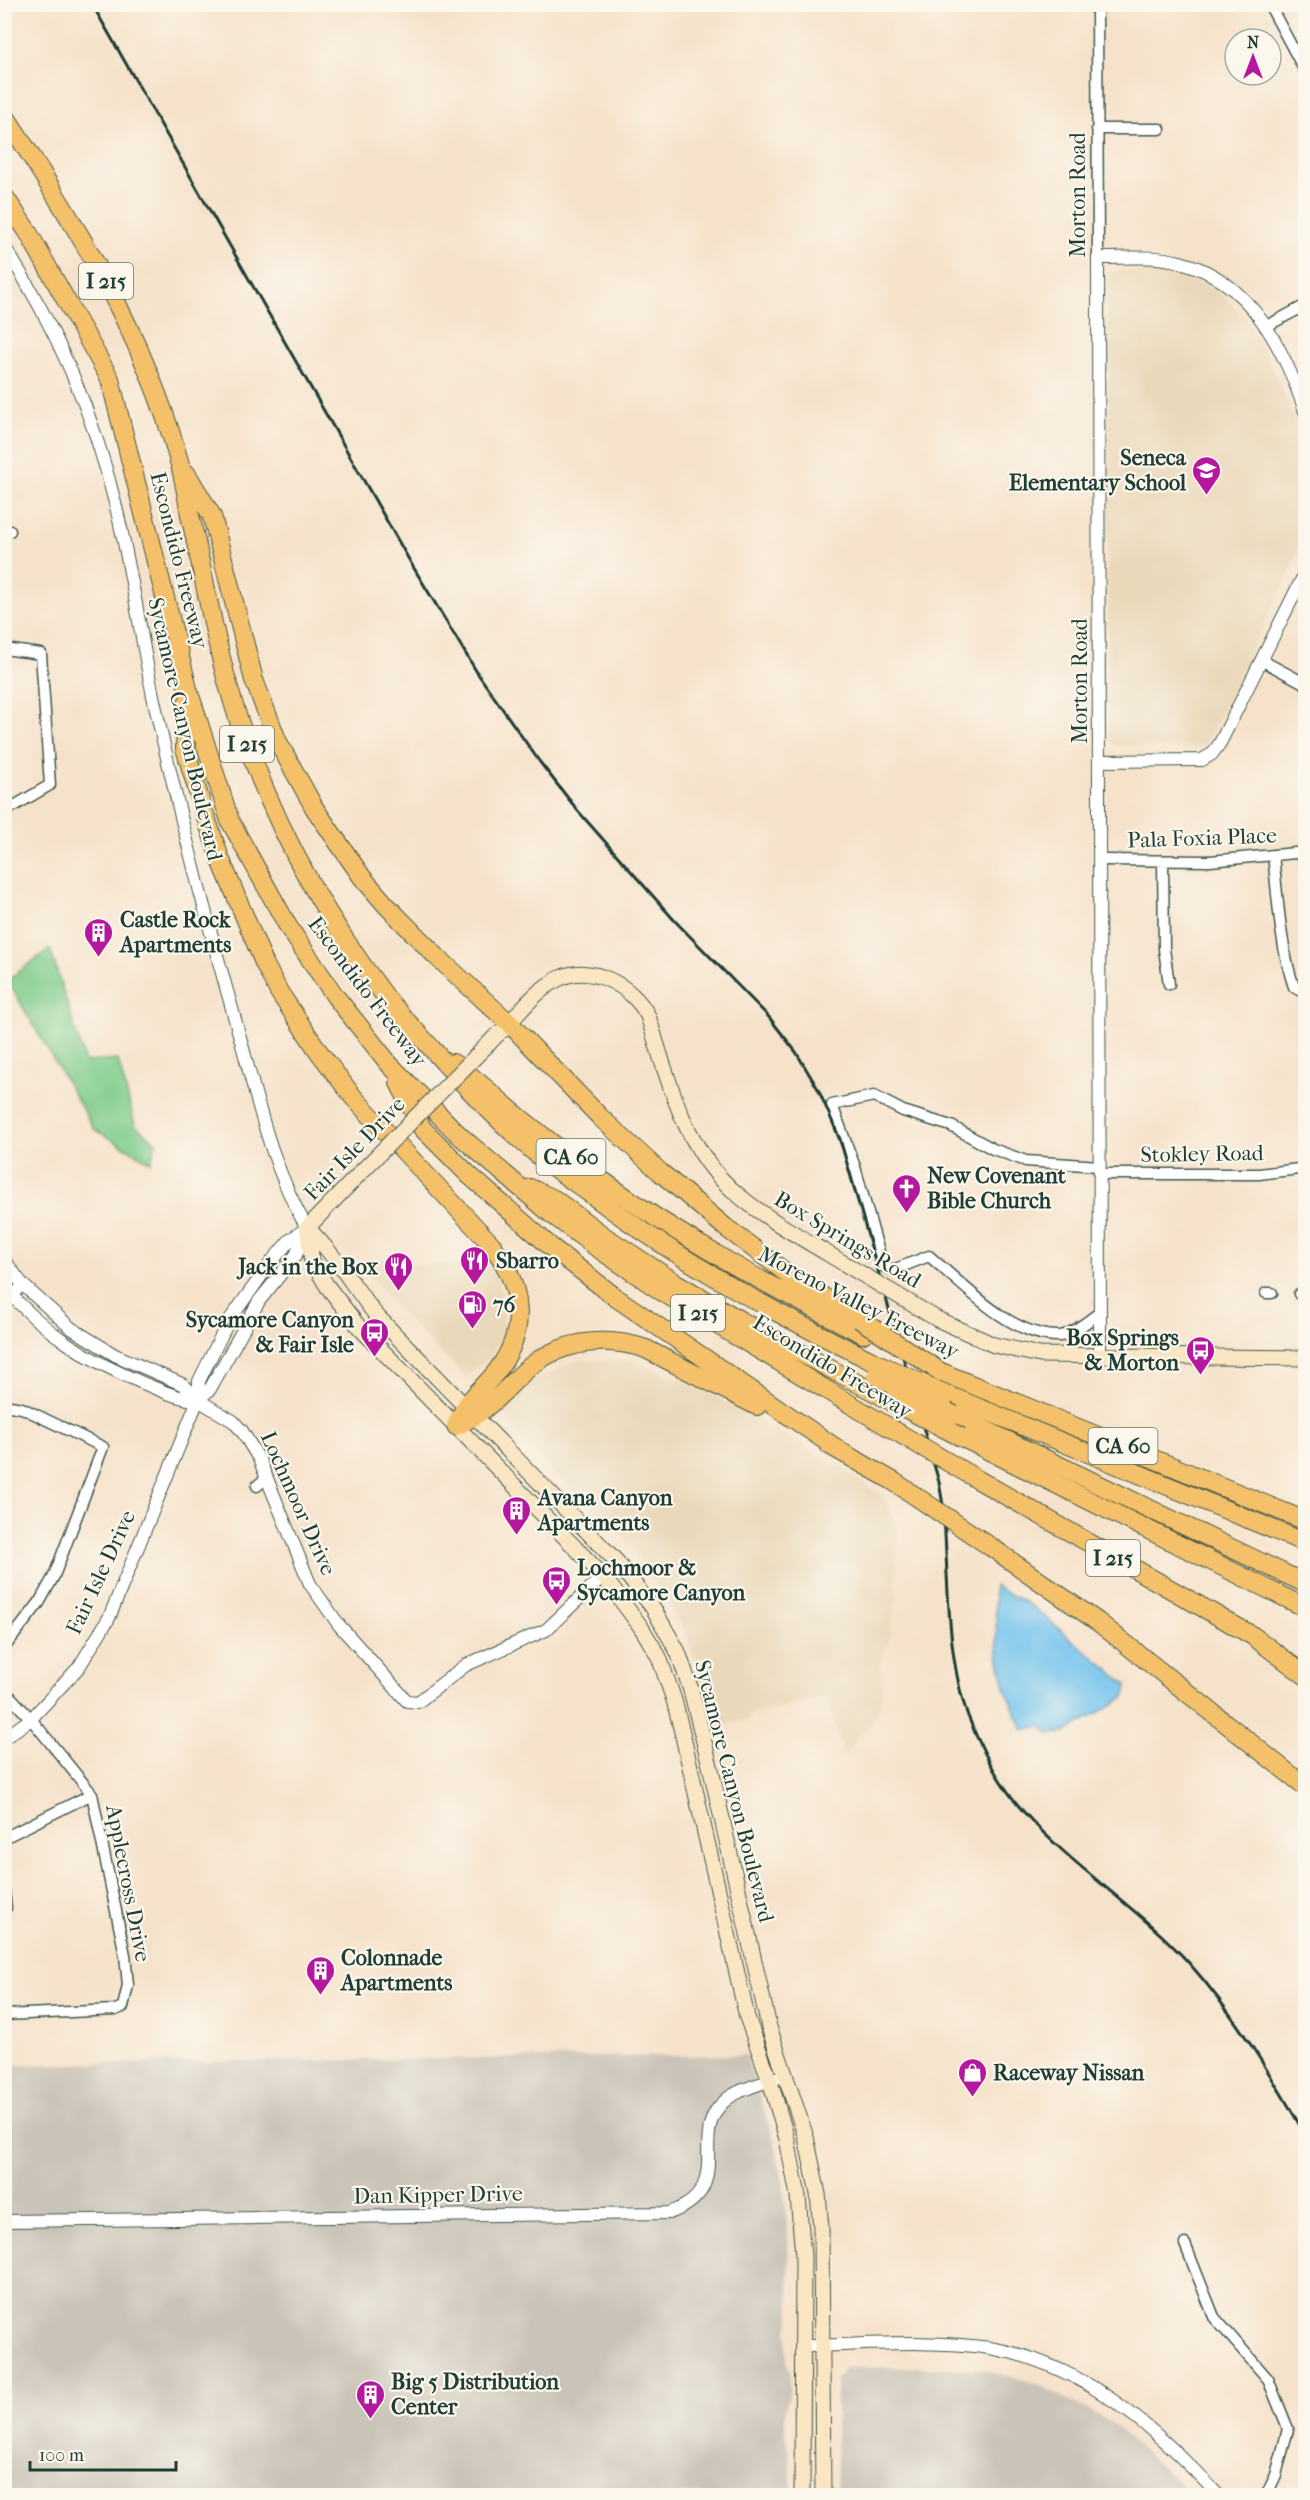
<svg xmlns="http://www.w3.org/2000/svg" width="1310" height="2500" font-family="'IM FELL French Canon',serif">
	<rect width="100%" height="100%" fill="#fbf7ec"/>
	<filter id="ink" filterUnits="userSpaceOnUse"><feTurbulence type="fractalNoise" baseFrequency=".0167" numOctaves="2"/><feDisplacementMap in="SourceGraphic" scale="12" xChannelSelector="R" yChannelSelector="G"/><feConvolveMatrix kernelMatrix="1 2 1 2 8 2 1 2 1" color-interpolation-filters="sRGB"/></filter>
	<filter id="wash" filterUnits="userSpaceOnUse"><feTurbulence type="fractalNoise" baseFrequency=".008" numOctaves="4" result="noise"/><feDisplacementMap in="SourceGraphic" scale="24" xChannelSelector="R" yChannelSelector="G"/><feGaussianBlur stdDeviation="1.35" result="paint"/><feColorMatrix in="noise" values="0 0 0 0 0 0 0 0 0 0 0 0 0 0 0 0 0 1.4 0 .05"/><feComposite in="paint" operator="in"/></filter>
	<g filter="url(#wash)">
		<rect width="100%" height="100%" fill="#f6e2ca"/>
		<path fill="#ead8ba" d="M 1116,270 L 1176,273 L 1215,289 L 1230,302 L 1246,319 L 1279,381 L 1295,419 L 1305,463 L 1305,528 L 1292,568 L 1207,741 L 1197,748 L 1117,746 L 1109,739 L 1107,279 Z
			M 386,1259 L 405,1265 L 489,1263 L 498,1280 L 504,1314 L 501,1337 L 490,1358 L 465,1376 L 401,1313 L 372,1278 L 371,1264 L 376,1260 Z
			M 577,1361 L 633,1361 L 689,1383 L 791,1438 L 885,1497 L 898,1531 L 896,1558 L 897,1598 L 888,1645 L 880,1662 L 883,1686 L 880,1706 L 871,1723 L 859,1735 L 844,1757 L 828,1697 L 750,1714 L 749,1719 L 717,1726 L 686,1633 L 645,1567 L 622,1534 L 549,1468 L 521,1439 L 505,1415 L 504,1406 L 530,1382 Z"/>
		<path fill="#cac3b8" d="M 746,2055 L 774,2141 L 783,2181 L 788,2236 L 790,2322 L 787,2331 L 787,2364 L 790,2369 L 790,2392 L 785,2410 L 785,2435 L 791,2464 L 791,2495 L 5,2495 L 4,2065 Z
			M 918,2367 L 978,2369 L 1036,2383 L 1110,2422 L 1193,2495 L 837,2495 L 836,2379 L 845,2368 Z"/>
		<path fill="#7dcb8a" stroke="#4e845f" stroke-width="1.5" d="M 50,949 L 85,1062 L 118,1060 L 135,1125 L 156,1142 L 151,1162 L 94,1129 L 7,980 Z"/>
		<path fill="#72c2ed" stroke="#488090" stroke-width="1.5" d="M 994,1586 L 1030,1605 L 1127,1685 L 1125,1697 L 1064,1733 L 1049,1734 L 1041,1726 L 1023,1730 L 1005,1688 L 998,1655 Z"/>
	</g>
	<g filter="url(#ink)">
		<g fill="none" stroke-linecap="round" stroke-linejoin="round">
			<defs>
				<path id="minor" d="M 1097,4 L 1098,258
					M 1269,4 L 1306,73
					M 1097,129 L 1160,129
					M 1265,327 L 1306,305
					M 4,531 L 10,531
					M 4,649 L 41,654 L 50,785 L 4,812
					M 1261,660 L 1306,684
					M 1273,855 C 1278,899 1280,946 1294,987 L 1306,994
					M 1101,860 L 1210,861 L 1306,852
					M 1163,861 L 1164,949 L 1169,984
					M 1099,1166 L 1026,1161 L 993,1149 L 951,1126 L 903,1111 L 874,1096 L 832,1105 L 855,1167 L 883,1266 L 893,1270 L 929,1256 C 964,1285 1012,1338 1060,1336 C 1072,1335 1089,1320 1099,1313
					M 1099,1174 L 1259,1174 L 1306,1168
					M 1266,1293 L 1272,1293
					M 1299,1294 L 1302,1294
					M 4,1303 L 23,1285
					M 4,1405 L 22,1408 L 103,1447 L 54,1576 L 39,1603 L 4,1648
					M 257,1486 L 267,1477
					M 4,1690 L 31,1719 L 92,1794 L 125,1955 L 128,1985 L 123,2007 L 115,2010 L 4,2015
					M 4,1838 L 92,1794
					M 4,1891 L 6,1908
					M 1185,2244 L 1214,2317 L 1268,2379 L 1288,2429 L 1276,2475 L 1266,2496"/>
				<path id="tertiary" d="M 4,246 C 55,325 93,412 115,503 C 131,566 140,632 153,696 C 177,806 205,915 236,1023 C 256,1093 270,1165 307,1228
					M 1100,761 L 1202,760 L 1212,754 L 1220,743 L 1306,571
					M 4,1260 L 23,1285 L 71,1328 L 115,1355 L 184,1385 L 198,1400 L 233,1421 L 242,1431 L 259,1459 L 310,1584 L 339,1625 L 407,1701 L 418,1702 L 466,1665 L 546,1630 L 603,1576
					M 4,1287 C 44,1333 89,1361 145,1384 C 163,1391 178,1399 198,1400
					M 1100,1357 L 1098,258 C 1125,258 1154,255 1180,262 C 1251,280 1285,350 1306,414
					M 198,1400 L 210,1389 L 259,1301 L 296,1255 L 307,1228
					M 4,1738 L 31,1719 L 79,1667 L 109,1618 L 191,1417 L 198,1400 L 199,1381 L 228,1322 L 272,1261 L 290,1240 L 307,1228
					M 4,2221 L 669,2213 C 739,2189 684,2132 727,2099 C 741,2088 762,2084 779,2077
					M 804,2346 C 864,2345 931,2339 990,2348 C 1084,2364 1157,2429 1219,2496"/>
				<path id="secondary" d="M 503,1030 C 520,1012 535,991 558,979 C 590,962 633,986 648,1016 C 668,1079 684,1150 737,1194 C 764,1217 795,1234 825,1252
					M 307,1228 C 334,1253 353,1286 376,1315 L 617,1562 L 653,1608 L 678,1652 L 691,1690 L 711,1770 L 769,2027 L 806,2137 L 818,2194 L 821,2228 L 823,2496
					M 307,1228 L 312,1261 L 327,1286 L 359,1327 L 603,1576 L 641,1627 L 659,1657 L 674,1700 L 682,1732 L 747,2017 L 770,2081 L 787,2139 L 798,2196 L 803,2256 L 802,2496
					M 307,1228 L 365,1168
					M 937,1319 L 994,1345 L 1040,1355 L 1306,1358"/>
				<path id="motorway" d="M 4,114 C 75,223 144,334 179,461 C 184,478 187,497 190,515 C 206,584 217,657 240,724 C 273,822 322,914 385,996 C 400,1015 417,1032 433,1050 C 464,1085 497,1120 533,1151 C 549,1165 567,1177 584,1189 C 673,1257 770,1311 870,1360
					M 4,196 L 28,232 L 110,379 L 188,689 L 230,821 L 289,928 L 335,996 L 390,1065 L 459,1135 L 550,1213 L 593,1245 L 664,1293 L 897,1432
					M 186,473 L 212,516 L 254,680 L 278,742 L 315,809 L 362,877 L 386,905 L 436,956 L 509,1023 L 600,1117 L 660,1172 L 725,1227 L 793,1278 L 859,1319
					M 187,703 L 185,748 L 202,806 L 220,858 L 265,965 L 279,992 L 319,1052 L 354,1098 L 492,1245 C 524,1288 529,1334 492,1377 C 474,1397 467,1400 456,1426
					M 453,1063 C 475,1078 493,1095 513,1112 C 540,1134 568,1156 596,1176 C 680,1238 771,1287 863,1334
					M 399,1083 L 422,1128 L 469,1175 L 551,1247 L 615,1297 L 839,1450
					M 530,1188 L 554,1199 L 604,1236 L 676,1283 L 755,1329 L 891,1401
					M 941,1372 L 1306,1521
					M 948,1395 L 1306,1543
					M 954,1415 L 1306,1584
					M 456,1426 C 466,1421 476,1415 484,1409 C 502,1396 515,1378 532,1365 C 564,1340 609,1336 646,1349 L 757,1406
					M 961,1437 L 1306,1608
					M 829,1445 L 893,1481
					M 975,1478 L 1253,1636 L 1306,1676
					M 991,1547 L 1098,1622 L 1306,1787"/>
			</defs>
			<use href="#minor" stroke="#3f564a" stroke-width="13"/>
			<use href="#tertiary" stroke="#3f564a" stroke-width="14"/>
			<use href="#secondary" stroke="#3f564a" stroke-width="17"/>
			<use href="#motorway" stroke="#3f564a" stroke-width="20"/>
			<use href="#minor" stroke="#fff" stroke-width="10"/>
			<use href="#tertiary" stroke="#fff" stroke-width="12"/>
			<use href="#secondary" stroke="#fbe6c3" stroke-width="15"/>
			<use href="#motorway" stroke="#f4c16a" stroke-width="18"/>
			<path stroke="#1f3d34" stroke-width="3" d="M 92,4 L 412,565 L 478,674 L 539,761 L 578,811 L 675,921 L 768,1016 L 796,1052 L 818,1089 L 840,1139 L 939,1482 L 943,1505 C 949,1572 945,1653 968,1716 C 981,1749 999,1783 1022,1810 C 1072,1867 1138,1907 1189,1963 C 1236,2016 1271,2075 1306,2136"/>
			<defs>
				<path id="secondary-bridge" d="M 365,1168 L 498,1034
					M 825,1252 L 937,1319"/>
				<path id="motorway-bridge" d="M 859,1319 L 941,1372
					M 870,1360 L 948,1395
					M 876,1376 L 954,1415
					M 891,1401 L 961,1437
					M 897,1432 L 975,1478
					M 893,1481 L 991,1547"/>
			</defs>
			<use href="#secondary-bridge" stroke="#3f564a" stroke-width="17" stroke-linecap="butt"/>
			<use href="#motorway-bridge" stroke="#3f564a" stroke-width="20" stroke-linecap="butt"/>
			<use href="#secondary-bridge" stroke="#fbe6c3" stroke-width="15"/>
			<use href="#motorway-bridge" stroke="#f4c16a" stroke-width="18"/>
		</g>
	</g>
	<defs>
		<symbol id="school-pin" viewBox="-11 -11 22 30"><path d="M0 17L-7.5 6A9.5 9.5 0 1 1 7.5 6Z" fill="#b5179e" stroke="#fbf7ec"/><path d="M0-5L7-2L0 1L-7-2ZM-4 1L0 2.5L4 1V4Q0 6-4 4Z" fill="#fff"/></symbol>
		<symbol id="building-pin" viewBox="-11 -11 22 30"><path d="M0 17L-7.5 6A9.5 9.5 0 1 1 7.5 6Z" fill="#b5179e" stroke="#fbf7ec"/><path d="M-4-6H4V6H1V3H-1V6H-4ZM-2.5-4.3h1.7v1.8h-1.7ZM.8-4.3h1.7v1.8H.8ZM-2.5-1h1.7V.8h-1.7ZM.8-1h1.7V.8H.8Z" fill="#fff"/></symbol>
		<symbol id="church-pin" viewBox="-11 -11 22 30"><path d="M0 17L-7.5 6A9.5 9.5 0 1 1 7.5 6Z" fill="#b5179e" stroke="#fbf7ec"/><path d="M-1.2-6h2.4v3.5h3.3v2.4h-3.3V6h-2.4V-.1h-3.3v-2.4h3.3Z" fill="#fff"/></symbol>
		<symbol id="restaurant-pin" viewBox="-11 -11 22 30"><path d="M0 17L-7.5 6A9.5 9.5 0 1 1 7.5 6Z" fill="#b5179e" stroke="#fbf7ec"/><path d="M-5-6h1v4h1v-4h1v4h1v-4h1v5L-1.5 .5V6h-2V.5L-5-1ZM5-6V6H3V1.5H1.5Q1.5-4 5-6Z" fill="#fff"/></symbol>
		<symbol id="fuel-pin" viewBox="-11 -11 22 30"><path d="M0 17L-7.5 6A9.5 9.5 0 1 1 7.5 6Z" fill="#b5179e" stroke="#fbf7ec"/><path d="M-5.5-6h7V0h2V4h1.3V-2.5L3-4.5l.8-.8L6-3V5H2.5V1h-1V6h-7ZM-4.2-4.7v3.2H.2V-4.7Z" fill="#fff"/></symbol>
		<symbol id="bus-pin" viewBox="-11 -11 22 30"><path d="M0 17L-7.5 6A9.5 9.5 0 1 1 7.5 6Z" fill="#b5179e" stroke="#fbf7ec"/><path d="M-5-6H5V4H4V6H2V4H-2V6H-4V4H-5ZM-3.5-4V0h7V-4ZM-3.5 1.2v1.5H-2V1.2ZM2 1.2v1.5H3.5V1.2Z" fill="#fff"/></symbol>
		<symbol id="shop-pin" viewBox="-11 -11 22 30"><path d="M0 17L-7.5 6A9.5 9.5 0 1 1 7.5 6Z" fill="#b5179e" stroke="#fbf7ec"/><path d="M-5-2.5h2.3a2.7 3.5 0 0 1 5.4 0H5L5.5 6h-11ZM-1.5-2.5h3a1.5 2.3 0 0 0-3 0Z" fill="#fff"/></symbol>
	</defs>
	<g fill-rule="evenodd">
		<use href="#school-pin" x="1190" y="454" width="33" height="45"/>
		<use href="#building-pin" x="82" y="916" width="33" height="45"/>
		<use href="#church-pin" x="890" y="1172" width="33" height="45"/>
		<use href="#restaurant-pin" x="458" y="1244" width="33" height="45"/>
		<use href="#restaurant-pin" x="382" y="1250" width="33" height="45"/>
		<use href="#fuel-pin" x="456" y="1288" width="33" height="45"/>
		<use href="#bus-pin" x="358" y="1316" width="33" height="45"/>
		<use href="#bus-pin" x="1184" y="1334" width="33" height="45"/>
		<use href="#building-pin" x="500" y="1494" width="33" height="45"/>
		<use href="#bus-pin" x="540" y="1564" width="33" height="45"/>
		<use href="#building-pin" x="304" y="1954" width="33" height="45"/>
		<use href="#shop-pin" x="956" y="2056" width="33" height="45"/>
		<use href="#building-pin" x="354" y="2378" width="33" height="45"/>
	</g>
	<g text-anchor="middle" stroke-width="4.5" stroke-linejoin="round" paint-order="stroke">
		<g fill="#fbf7ec" stroke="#61756b" stroke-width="1.5">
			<rect x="79" y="263" width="54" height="36" rx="4.5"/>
			<rect x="220" y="726" width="54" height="36" rx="4.5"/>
			<rect x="536.5" y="1139" width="69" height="36" rx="4.5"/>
			<rect x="671" y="1295" width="54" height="36" rx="4.5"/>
			<rect x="1088.5" y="1428" width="69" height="36" rx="4.5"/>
			<rect x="1086" y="1540" width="54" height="36" rx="4.5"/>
		</g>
		<g font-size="21" font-weight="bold" fill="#1f3d34">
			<text x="106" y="288">I 215</text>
			<text x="247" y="751">I 215</text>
			<text x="571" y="1164">CA 60</text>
			<text x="698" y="1320">I 215</text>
			<text x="1123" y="1453">CA 60</text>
			<text x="1113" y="1565">I 215</text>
		</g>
		<g font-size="22" fill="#1f3d34" stroke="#fbf7ec">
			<text transform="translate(1077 195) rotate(-90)" y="8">Morton Road</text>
			<text transform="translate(180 560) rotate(76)" y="8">Escondido Freeway</text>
			<text transform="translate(1079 681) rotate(-90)" y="8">Morton Road</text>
			<text transform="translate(186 729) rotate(77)" y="8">Sycamore Canyon Boulevard</text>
			<text transform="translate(1202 837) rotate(-2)" y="8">Pala Foxia Place</text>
			<text transform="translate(368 991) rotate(53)" y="8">Escondido Freeway</text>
			<text transform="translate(354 1148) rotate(-46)" y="8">Fair Isle Drive</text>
			<text transform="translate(1202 1153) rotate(-1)" y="8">Stokley Road</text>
			<text transform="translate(848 1239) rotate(31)" y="8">Box Springs Road</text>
			<text transform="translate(859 1302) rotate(27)" y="8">Moreno Valley Freeway</text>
			<text transform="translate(833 1366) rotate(31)" y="8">Escondido Freeway</text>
			<text transform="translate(299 1503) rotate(66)" y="8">Lochmoor Drive</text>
			<text transform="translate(100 1572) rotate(-65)" y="8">Fair Isle Drive</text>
			<text transform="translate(735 1791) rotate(76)" y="8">Sycamore Canyon Boulevard</text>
			<text transform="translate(129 1883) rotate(79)" y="8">Applecross Drive</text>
			<text transform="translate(438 2194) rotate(-1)" y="8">Dan Kipper Drive</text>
		</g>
		<g font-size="22" font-weight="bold" fill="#1f3d34" stroke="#fbf7ec" text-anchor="start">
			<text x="1186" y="465" text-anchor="end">Seneca<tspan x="1186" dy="25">Elementary School</tspan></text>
			<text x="120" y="927">Castle Rock<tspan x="120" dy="25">Apartments</tspan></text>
			<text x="927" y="1183">New Covenant<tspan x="927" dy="25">Bible Church</tspan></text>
			<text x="496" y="1268">Sbarro</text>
			<text x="378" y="1274" text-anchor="end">Jack in the Box</text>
			<text x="493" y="1312">76</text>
			<text x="354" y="1327" text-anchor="end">Sycamore Canyon<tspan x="354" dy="25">&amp; Fair Isle</tspan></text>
			<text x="1179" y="1345" text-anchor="end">Box Springs<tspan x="1179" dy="25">&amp; Morton</tspan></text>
			<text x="538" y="1505">Avana Canyon<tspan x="538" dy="25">Apartments</tspan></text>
			<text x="577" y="1575">Lochmoor &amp;<tspan x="577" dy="25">Sycamore Canyon</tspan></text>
			<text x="341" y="1965">Colonnade<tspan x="341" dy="25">Apartments</tspan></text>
			<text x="993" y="2080">Raceway Nissan</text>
			<text x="391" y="2389">Big 5 Distribution<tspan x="391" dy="25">Center</tspan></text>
		</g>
	</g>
	<rect width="1310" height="2500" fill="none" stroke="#fbf7ec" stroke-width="24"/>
	<g transform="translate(1253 57)"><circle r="28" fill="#fbf7ec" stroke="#a3ada2" stroke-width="1.5"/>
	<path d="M0-4.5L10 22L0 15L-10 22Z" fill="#b5179e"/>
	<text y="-9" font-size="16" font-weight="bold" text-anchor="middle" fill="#1f3d34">N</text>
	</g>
	<path d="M30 2461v9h146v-9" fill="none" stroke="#1f3d34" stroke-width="3"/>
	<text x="39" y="2461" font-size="18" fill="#1f3d34" stroke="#fbf7ec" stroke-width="4.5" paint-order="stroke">100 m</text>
</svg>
